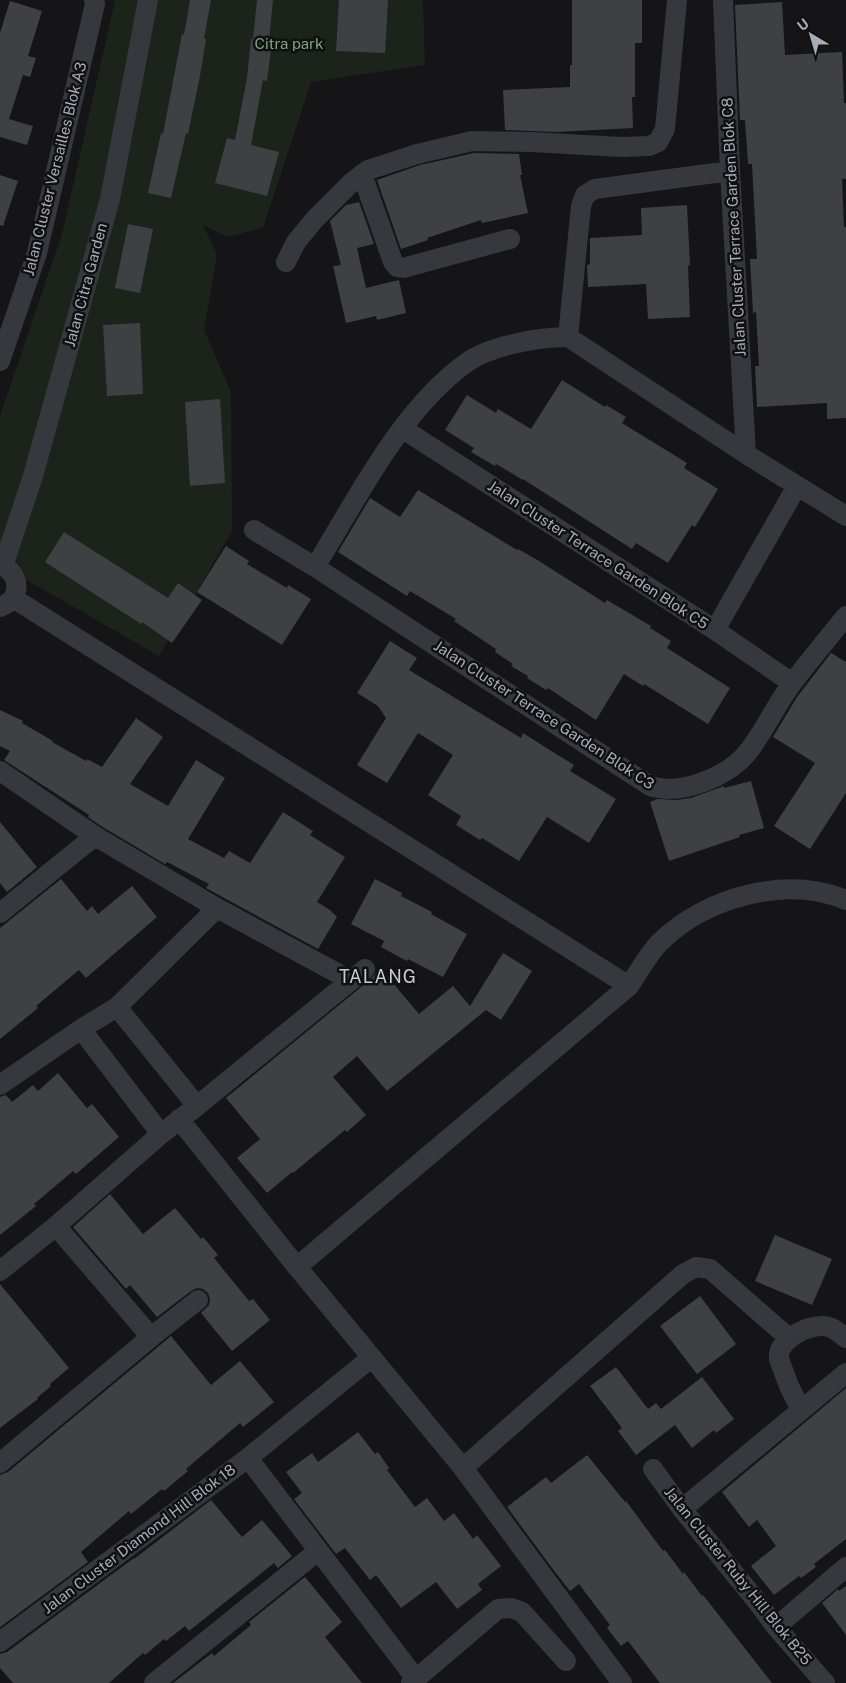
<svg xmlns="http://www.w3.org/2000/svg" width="846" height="1683" font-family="'Public Sans',sans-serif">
	<rect width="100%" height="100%" fill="#151517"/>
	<path fill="#1b231b" d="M 115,0 L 423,0 L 425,65 L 311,82 L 263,228 L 228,237 L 203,225 L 217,254 L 204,330 L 231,392 L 232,531 L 159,656 L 11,571 L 0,556 L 0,416 L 62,234 Z"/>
	<path fill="#3f4044" d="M 190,0 L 211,0 L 204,38 L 206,39 L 200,76 L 188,134 L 186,133 L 171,198 L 148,193 L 161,133 L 163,134 L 182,34 L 184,35 Z
		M 257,0 L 273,0 L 269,41 L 272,41 L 267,81 L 263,80 L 251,145 L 279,152 L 267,196 L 215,183 L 227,138 L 235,140 L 247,78 L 251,39 L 253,39 Z
		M 339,0 L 388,0 L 385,53 L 336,51 Z
		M 572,0 L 642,0 L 642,43 L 635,43 L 635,97 L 632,97 L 633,128 L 556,132 L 505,130 L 503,90 L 570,87 L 570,65 L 572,65 Z
		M 10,1 L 42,11 L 28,56 L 36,58 L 30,77 L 23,75 L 9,119 L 33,126 L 27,145 L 0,137 L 0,33 Z
		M 782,2 L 785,55 L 842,52 L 844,103 L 846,103 L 846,179 L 842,179 L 844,227 L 846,227 L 846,418 L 827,419 L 827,403 L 757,407 L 755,366 L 759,366 L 756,312 L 753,313 L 750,259 L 757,259 L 752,164 L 748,164 L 745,120 L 740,120 L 735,5 Z
		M 474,153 L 519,154 L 522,175 L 520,175 L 528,213 L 482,223 L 481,220 L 427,238 L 428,240 L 401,249 L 377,180 L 420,165 Z
		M 0,175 L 18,181 L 3,226 L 0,225 Z
		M 359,202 L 374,244 L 357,248 L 366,288 L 399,280 L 406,313 L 377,320 L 376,316 L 346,323 L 333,266 L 341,265 L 330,221 L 346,205 Z
		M 687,205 L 690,265 L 688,266 L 690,317 L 648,319 L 646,284 L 588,287 L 587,265 L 590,264 L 590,238 L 642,235 L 641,208 Z
		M 128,224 L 153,229 L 140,293 L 115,288 Z
		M 140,323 L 143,394 L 107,396 L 103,325 Z
		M 562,380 L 605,407 L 606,405 L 626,417 L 622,423 L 687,463 L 684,468 L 718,489 L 695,527 L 692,525 L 668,563 L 636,543 L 632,549 L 523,479 L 523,480 L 496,464 L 495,466 L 471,452 L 474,448 L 445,430 L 467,395 L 496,413 L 498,409 L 531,429 Z
		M 220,399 L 225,483 L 190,486 L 185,402 Z
		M 418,490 L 517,550 L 518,549 L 539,561 L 605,603 L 607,600 L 651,626 L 650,628 L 671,641 L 667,648 L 730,688 L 708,724 L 644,684 L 643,686 L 624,674 L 596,720 L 548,688 L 546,690 L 527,678 L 528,676 L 511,666 L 513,664 L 495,652 L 496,649 L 454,621 L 456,619 L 410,591 L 407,596 L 338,552 L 370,498 L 400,517 Z
		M 64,532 L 168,598 L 178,583 L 202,600 L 172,643 L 142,622 L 141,624 L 45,562 Z
		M 226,546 L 249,561 L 247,564 L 287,588 L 288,585 L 311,599 L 282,645 L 197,592 Z
		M 390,641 L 417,658 L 409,670 L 521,738 L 523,733 L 545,747 L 574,765 L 570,771 L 616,799 L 589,843 L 547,817 L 519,861 L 482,838 L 480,840 L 456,825 L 461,816 L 428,795 L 453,755 L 418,733 L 387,783 L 357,765 L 386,718 L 378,706 L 357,693 Z
		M 831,653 L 846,662 L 846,793 L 810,849 L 774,826 L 815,763 L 773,737 L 797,697 Z
		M 0,710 L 23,721 L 22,723 L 53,741 L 52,742 L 86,761 L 87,759 L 102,767 L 136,718 L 163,737 L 130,784 L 168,806 L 196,760 L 225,778 L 188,839 L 224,858 L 229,851 L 250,863 L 283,812 L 313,831 L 310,835 L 345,857 L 317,902 L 330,910 L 337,917 L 318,949 L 206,888 L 209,884 L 167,862 L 165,864 L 101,826 L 88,817 L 89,815 L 4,760 L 10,751 L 0,746 Z
		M 751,781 L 764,828 L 739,835 L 740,837 L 669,861 L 650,802 L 657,799 L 676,800 L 691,798 L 724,786 L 724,788 Z
		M 0,822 L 37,867 L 7,892 L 0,883 Z
		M 61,879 L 87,911 L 92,906 L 98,914 L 132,886 L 157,917 L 86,978 L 79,970 L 36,1006 L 38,1008 L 0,1039 L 0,928 Z
		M 375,879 L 402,893 L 401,896 L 432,912 L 431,914 L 467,934 L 443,977 L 408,959 L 407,961 L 381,947 L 384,941 L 351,924 Z
		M 503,953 L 532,971 L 501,1020 L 486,1010 L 387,1091 L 357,1056 L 333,1077 L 366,1115 L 347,1132 L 345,1130 L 293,1173 L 292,1172 L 267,1193 L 237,1158 L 260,1139 L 226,1098 L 372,978 L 380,968 L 419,1014 L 453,986 L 470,1006 Z
		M 58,1073 L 87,1108 L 92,1104 L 119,1137 L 76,1174 L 73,1171 L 34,1204 L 36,1206 L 0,1235 L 0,1097 L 6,1095 L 12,1102 L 33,1085 L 38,1091 Z
		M 110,1194 L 143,1234 L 175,1208 L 201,1239 L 203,1237 L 218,1255 L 214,1258 L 249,1301 L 253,1299 L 270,1320 L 232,1351 L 201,1313 L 209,1305 L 210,1299 L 208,1293 L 203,1289 L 197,1288 L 191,1291 L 157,1317 L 130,1285 L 126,1289 L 73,1227 Z
		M 775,1235 L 832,1259 L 812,1305 L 755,1281 Z
		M 0,1284 L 69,1368 L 50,1384 L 51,1386 L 37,1398 L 38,1399 L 0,1428 Z
		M 700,1296 L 736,1344 L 697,1374 L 660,1326 Z
		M 171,1336 L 211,1385 L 240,1361 L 274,1402 L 243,1427 L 240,1423 L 186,1469 L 188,1471 L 164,1491 L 162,1489 L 131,1514 L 129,1511 L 81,1552 L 88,1562 L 0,1627 L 0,1475 L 8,1472 Z
		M 616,1367 L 648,1409 L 656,1403 L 661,1409 L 702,1377 L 734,1419 L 716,1433 L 714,1430 L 692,1448 L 675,1425 L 636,1455 L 618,1431 L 622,1428 L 590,1386 Z
		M 846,1388 L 846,1539 L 814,1564 L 816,1567 L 801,1578 L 799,1576 L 774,1595 L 751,1566 L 776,1546 L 757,1520 L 749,1527 L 722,1492 Z
		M 358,1432 L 375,1454 L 378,1452 L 389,1468 L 387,1470 L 415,1507 L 427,1498 L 444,1521 L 454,1513 L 473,1539 L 477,1535 L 501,1566 L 478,1584 L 482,1590 L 457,1609 L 436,1582 L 401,1608 L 376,1575 L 370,1580 L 345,1548 L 336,1554 L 294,1499 L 302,1493 L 286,1472 L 312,1453 L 318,1462 Z
		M 587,1455 L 625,1502 L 626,1501 L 663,1551 L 665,1550 L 683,1574 L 684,1572 L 702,1596 L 703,1595 L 772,1683 L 660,1683 L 628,1641 L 621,1646 L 607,1628 L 610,1625 L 579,1584 L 570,1591 L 552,1568 L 507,1507 L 546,1477 L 551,1483 Z
		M 211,1500 L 242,1537 L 262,1520 L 292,1556 L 278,1568 L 274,1563 L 189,1631 L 185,1626 L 166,1641 L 164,1639 L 145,1655 L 143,1653 L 109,1683 L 13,1683 L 0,1668 L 0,1654 L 7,1652 L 134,1558 L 134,1559 Z
		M 305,1577 L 342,1622 L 325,1637 L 362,1683 L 173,1683 L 212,1653 L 214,1656 L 251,1625 L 249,1622 Z
		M 846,1586 L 846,1635 L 822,1603 L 838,1589 L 839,1591 Z"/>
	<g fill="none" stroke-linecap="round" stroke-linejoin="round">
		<path stroke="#36383d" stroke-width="20" d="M 723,0 L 730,171 L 746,454
			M 362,174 L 393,262 L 397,267 L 403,268 L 510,239
			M 286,262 L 296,242 L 315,219 L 351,183 L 368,170 L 417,154 L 472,141 L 531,142 L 621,147 L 649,146 L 658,142 L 665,129 L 677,0
			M 568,337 L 746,454 L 846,516
			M 568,337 L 581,206 L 585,195 L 595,189 L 730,171
			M 0,361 L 37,253 L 95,4 L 94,0
			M 403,429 L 715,630 L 792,683
			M 254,530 L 315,567 L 650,786 C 681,796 727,777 747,753 C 765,731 776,704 793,682 C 810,660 828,638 846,616
			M 0,565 C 14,569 21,585 13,598 C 10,602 5,605 0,607
			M 3,566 L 33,476 L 110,199 L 148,0
			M 315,567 C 357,499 400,411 466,363 C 489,346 539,337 568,337
			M 13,598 L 629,986
			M 715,630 L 797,486
			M 0,771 L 95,836 L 217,908 L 350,980
			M 0,913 L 95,836
			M 117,1007 L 197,1106
			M 81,1029 L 161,1134
			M 0,1085 L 81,1029 L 117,1007 L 217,908
			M 179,1119 L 297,1267 L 629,986 C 639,972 648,954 660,942 C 706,897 786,875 846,900
			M 297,1267 L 463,1468 L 622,1683
			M 0,1271 L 56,1226 L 161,1134 L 197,1106 L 365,969
			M 151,1337 L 198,1300
			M 801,1410 L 789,1386 L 779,1359 C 777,1340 806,1326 822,1326 C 831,1325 839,1333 846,1338
			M 248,1458 L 371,1358
			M 0,1463 L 151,1337 L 56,1226
			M 463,1468 L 683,1274 L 696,1267 L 710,1269 L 789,1338
			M 653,1469 L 682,1509 L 759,1604 L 776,1627 L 825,1683
			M 682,1509 L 846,1373
			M 776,1627 L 846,1567
			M 0,1642 L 248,1458 L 416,1679
			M 154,1683 L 318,1551
			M 411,1683 L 498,1609 L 511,1608 L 522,1612 L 566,1661"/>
	</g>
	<g text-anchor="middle" stroke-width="5" stroke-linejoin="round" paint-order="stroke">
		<g font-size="15" fill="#7da57c" stroke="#101012">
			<text x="289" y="49">Citra park</text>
		</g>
		<g font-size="15" fill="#a6adb8" stroke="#101012">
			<text transform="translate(55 169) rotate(-76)" y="5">Jalan Cluster Versailles Blok A3</text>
			<text transform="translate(734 227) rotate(-93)" y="5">Jalan Cluster Terrace Garden Blok C8</text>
			<text transform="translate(86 285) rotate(-75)" y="5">Jalan Citra Garden</text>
			<text transform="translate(598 555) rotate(33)" y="5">Jalan Cluster Terrace Garden Blok C5</text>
			<text transform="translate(544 715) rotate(33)" y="5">Jalan Cluster Terrace Garden Blok C3</text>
			<text transform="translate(139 1539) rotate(-37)" y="5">Jalan Cluster Diamond Hill Blok 18</text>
			<text transform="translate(738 1576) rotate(51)" y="5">Jalan Cluster Ruby Hill Blok B25</text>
		</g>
		<g font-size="18" letter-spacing="1" fill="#c8ccd4" stroke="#101012">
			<text x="378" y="983">TALANG</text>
		</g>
	</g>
	<g transform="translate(811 35) rotate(322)" stroke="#101012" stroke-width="4" paint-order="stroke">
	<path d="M0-4L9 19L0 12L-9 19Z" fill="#a6adb8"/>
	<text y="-8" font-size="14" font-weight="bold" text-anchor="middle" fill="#a6adb8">U</text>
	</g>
</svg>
